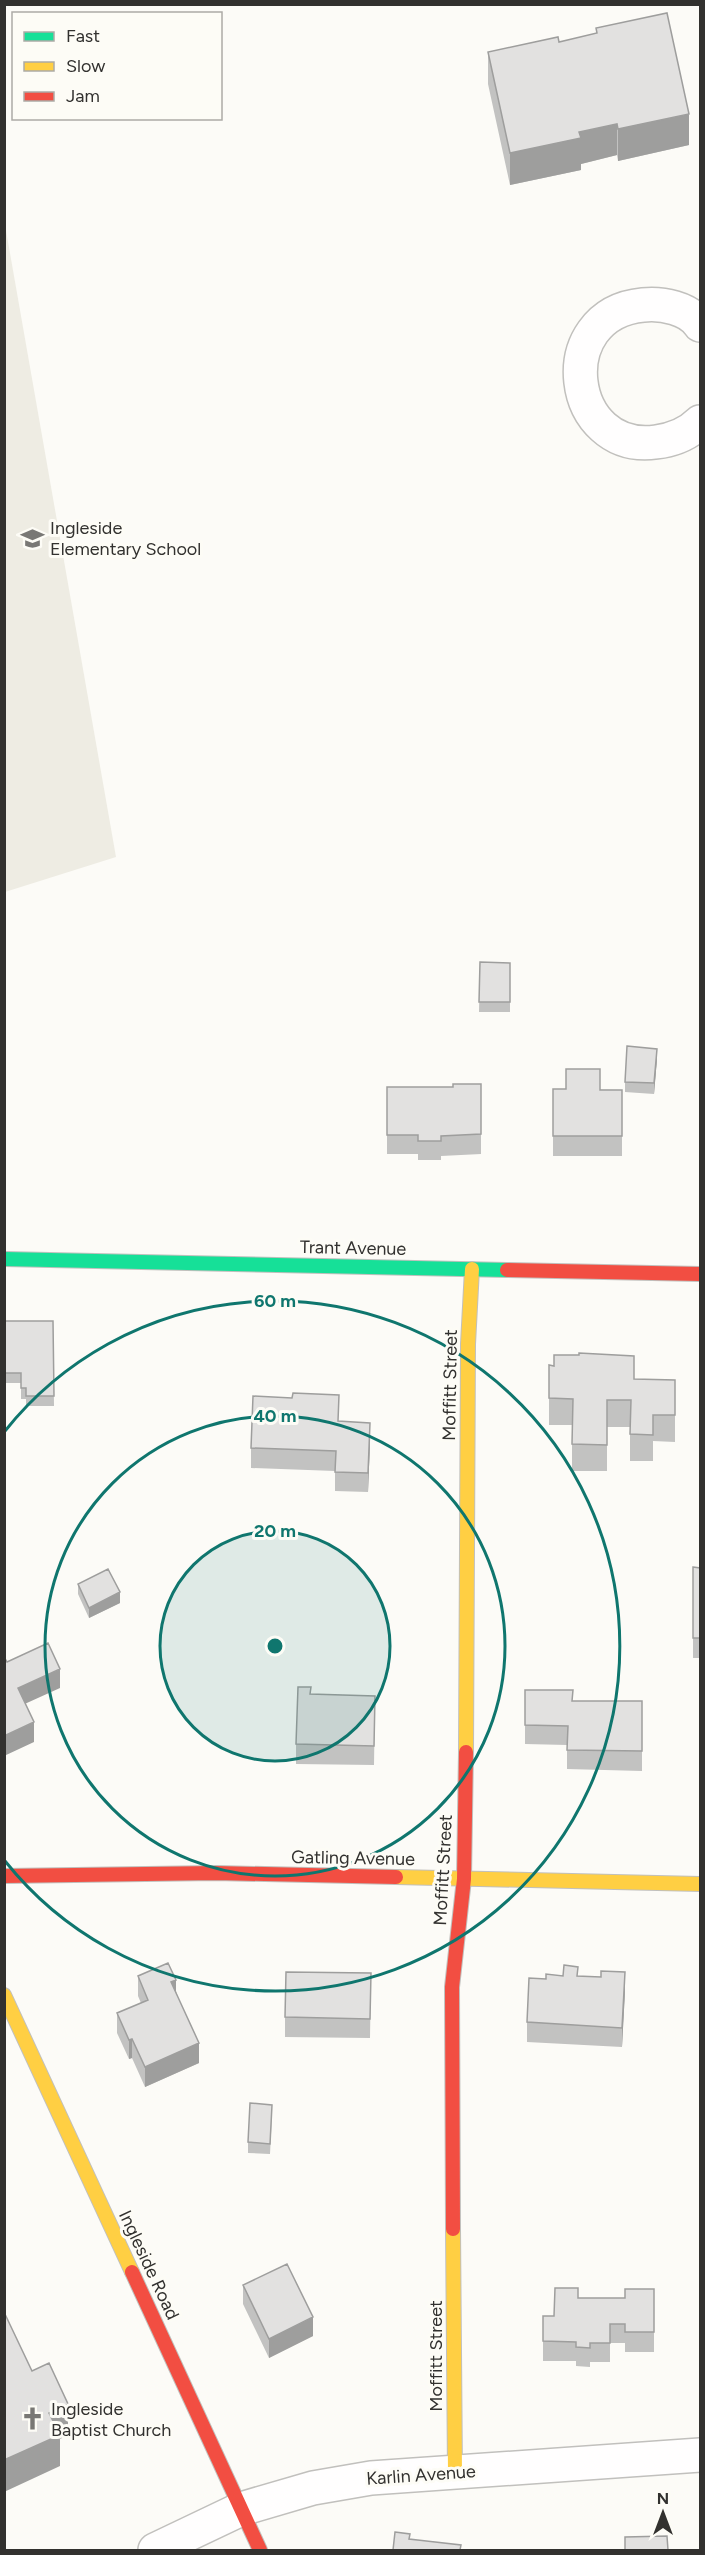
<svg xmlns="http://www.w3.org/2000/svg" width="705" height="2555" font-family="Figtree,sans-serif">
	<rect width="100%" height="100%" fill="#fcfbf7"/>
	<path fill="#eeece3" d="M 4,219 L 116,857 L 5,892 L 4,892 Z"/>
	<g fill="none" stroke-linecap="round" stroke-linejoin="round">
		<defs>
			<path id="street" d="M 700,325 C 689,308 662,303 643,305 C 549,314 567,454 656,442 C 673,440 688,434 700,422
				M 155,2550 L 241,2509 L 313,2488 L 371,2478 L 700,2455"/>
			<path id="fast" d="M 4,1259 L 507,1270"/>
			<path id="slow" d="M 466,1752 L 468,1344 L 472,1269
				M 396,1877 L 700,1884
				M 4,1995 L 132,2272
				M 453,2229 L 455,2473"/>
			<path id="jam" d="M 507,1270 L 700,1274
				M 4,1876 L 216,1873 L 396,1877
				M 453,2229 L 452,1987 L 464,1879 L 466,1752
				M 132,2272 L 260,2550"/>
		</defs>
		<use href="#street" stroke="#c1c0bd" stroke-width="36"/>
		<use href="#fast" stroke="#c1c0bd" stroke-width="16"/>
		<use href="#slow" stroke="#c1c0bd" stroke-width="16"/>
		<use href="#jam" stroke="#c1c0bd" stroke-width="16"/>
		<use href="#street" stroke="#fffefe" stroke-width="33"/>
		<use href="#fast" stroke="#16e098" stroke-width="14"/>
		<use href="#slow" stroke="#ffcf43" stroke-width="14"/>
		<use href="#jam" stroke="#f24e42" stroke-width="14"/>
	</g>
	<path fill="#c2c2c1" d="M 596,28 L 689,145 L 618,161 L 617,155 L 581,164 L 581,170 L 510,185 L 488,84 L 488,52 L 559,42 L 596,34 Z
		M 480,962 L 510,963 L 510,1012 L 479,1012 Z
		M 657,1059 L 654,1094 L 625,1092 L 625,1082 Z
		M 481,1084 L 481,1154 L 441,1156 L 441,1160 L 418,1160 L 418,1154 L 387,1154 L 387,1087 L 453,1087 Z
		M 553,1089 L 622,1090 L 622,1156 L 553,1156 Z
		M 4,1321 L 53,1321 L 54,1406 L 26,1406 L 26,1399 L 21,1399 L 21,1383 L 4,1383 Z
		M 549,1365 L 634,1379 L 675,1380 L 675,1442 L 653,1441 L 653,1461 L 630,1461 L 630,1427 L 607,1427 L 607,1471 L 572,1471 L 572,1425 L 549,1425 Z
		M 339,1421 L 370,1442 L 368,1492 L 335,1491 L 335,1471 L 251,1468 L 251,1448 Z
		M 693,1567 L 700,1568 L 700,1658 L 693,1658 Z
		M 78,1584 L 120,1603 L 89,1618 L 78,1594 Z
		M 525,1690 L 573,1701 L 642,1701 L 642,1771 L 567,1769 L 567,1745 L 525,1744 Z
		M 311,1694 L 375,1696 L 374,1765 L 296,1764 L 296,1744 Z
		M 371,1973 L 370,2038 L 285,2037 L 285,2017 Z
		M 138,1976 L 176,1991 L 199,2063 L 145,2087 L 132,2058 L 129,2059 L 117,2033 L 117,2013 L 141,2003 L 138,1996 Z
		M 563,1976 L 578,1976 L 625,1991 L 622,2047 L 527,2042 L 527,2022 L 546,1979 Z
		M 272,2115 L 270,2154 L 248,2153 L 248,2142 Z
		M 243,2285 L 313,2336 L 269,2358 L 243,2304 Z
		M 654,2289 L 654,2352 L 625,2352 L 625,2343 L 610,2343 L 610,2362 L 590,2362 L 590,2367 L 576,2366 L 576,2361 L 543,2361 L 543,2316 L 554,2316 L 578,2298 L 625,2298 Z"/>
	<path fill="#9e9e9d" d="M 689,114 L 689,145 L 618,161 L 618,129 Z
		M 617,124 L 617,155 L 581,164 L 581,170 L 510,185 L 510,153 L 579,132 Z
		M 657,1049 L 657,1059 L 654,1094 L 654,1083 Z
		M 370,1423 L 370,1442 L 368,1492 L 368,1473 Z
		M 120,1592 L 120,1603 L 89,1618 L 89,1608 Z
		M 60,1669 L 60,1688 L 18,1707 L 18,1688 Z
		M 34,1722 L 34,1742 L 4,1756 L 4,1736 Z
		M 625,1972 L 625,1991 L 622,2047 L 622,2028 Z
		M 176,1980 L 176,2000 L 171,1982 Z
		M 132,2039 L 132,2058 L 129,2059 L 129,2040 Z
		M 199,2043 L 199,2063 L 145,2087 L 145,2067 Z
		M 313,2317 L 313,2336 L 269,2358 L 269,2339 Z
		M 68,2404 L 68,2435 L 60,2439 L 60,2466 L 4,2492 L 4,2460 L 49,2413 Z"/>
	<path fill="#e2e1e0" stroke="#9e9e9d" stroke-width="1.5" d="M 667,13 L 689,114 L 618,129 L 617,124 L 579,132 L 581,138 L 510,153 L 488,52 L 558,37 L 559,42 L 597,33 L 596,28 Z
		M 480,962 L 510,963 L 510,1002 L 479,1002 Z
		M 627,1046 L 657,1049 L 654,1083 L 625,1082 Z
		M 566,1069 L 600,1069 L 600,1090 L 622,1090 L 622,1136 L 553,1136 L 553,1089 L 566,1089 Z
		M 453,1084 L 481,1084 L 481,1134 L 441,1136 L 441,1141 L 418,1141 L 418,1135 L 387,1135 L 387,1087 L 453,1087 Z
		M 4,1321 L 53,1321 L 54,1396 L 26,1396 L 26,1388 L 21,1388 L 21,1373 L 4,1373 Z
		M 579,1353 L 634,1356 L 634,1379 L 675,1380 L 675,1415 L 653,1415 L 653,1435 L 630,1434 L 631,1400 L 607,1400 L 607,1445 L 572,1444 L 573,1399 L 549,1398 L 549,1365 L 554,1366 L 554,1355 L 579,1355 Z
		M 293,1393 L 339,1395 L 338,1421 L 370,1423 L 368,1473 L 335,1472 L 336,1451 L 251,1448 L 253,1396 L 292,1398 Z
		M 693,1567 L 700,1568 L 700,1638 L 693,1638 Z
		M 108,1569 L 120,1592 L 89,1608 L 78,1584 Z
		M 48,1643 L 60,1669 L 18,1688 L 34,1722 L 4,1736 L 4,1657 L 7,1662 Z
		M 298,1687 L 311,1687 L 310,1694 L 375,1696 L 374,1746 L 296,1744 Z
		M 525,1690 L 573,1690 L 572,1701 L 642,1701 L 642,1751 L 567,1750 L 568,1726 L 525,1725 Z
		M 168,1963 L 176,1980 L 171,1982 L 199,2043 L 145,2067 L 132,2039 L 129,2040 L 117,2013 L 148,2000 L 138,1976 Z
		M 564,1965 L 578,1967 L 577,1976 L 601,1977 L 601,1971 L 625,1972 L 622,2028 L 527,2022 L 529,1978 L 546,1979 L 546,1974 L 563,1976 Z
		M 286,1972 L 371,1973 L 370,2019 L 285,2017 Z
		M 250,2103 L 272,2105 L 270,2144 L 248,2142 Z
		M 287,2264 L 313,2317 L 269,2339 L 243,2285 Z
		M 555,2288 L 578,2288 L 578,2298 L 625,2298 L 625,2289 L 654,2289 L 654,2332 L 625,2332 L 625,2324 L 610,2324 L 610,2343 L 590,2343 L 590,2348 L 576,2347 L 576,2342 L 543,2341 L 543,2316 L 554,2316 Z
		M 4,2312 L 32,2371 L 49,2363 L 68,2404 L 49,2413 L 60,2435 L 4,2460 Z
		M 395,2532 L 410,2534 L 409,2539 L 461,2545 L 460,2550 L 393,2550 Z
		M 667,2536 L 668,2550 L 625,2550 L 625,2537 Z"/>
	<circle cx="275" cy="1646" r="115" fill="#0f766e" fill-opacity=".12"/>
	<g fill="none" stroke="#0f766e" stroke-width="3">
		<circle cx="275" cy="1646" r="115"/>
		<circle cx="275" cy="1646" r="230"/>
		<path d="M5 1431A345 345 0 1 1 5 1861"/>
	</g>
	<defs>
		<symbol id="school-bare" viewBox="-9 -9 18 18"><path d="M0-5L7-2L0 1L-7-2ZM-4 1L0 2.5L4 1V4Q0 6-4 4Z" fill="#797875" stroke="#fdfcf6" stroke-width="2.5" paint-order="stroke"/></symbol>
		<symbol id="church-bare" viewBox="-9 -9 18 18"><path d="M-1.2-6h2.4v3.5h3.3v2.4h-3.3V6h-2.4V-.1h-3.3v-2.4h3.3Z" fill="#797875" stroke="#fdfcf6" stroke-width="2.5" paint-order="stroke"/></symbol>
	</defs>
	<g fill-rule="evenodd">
		<use href="#school-bare" x="16" y="522" width="33" height="33"/>
		<use href="#church-bare" x="16" y="2402" width="33" height="33"/>
	</g>
	<g text-anchor="middle" stroke-width="6" stroke-linejoin="round" paint-order="stroke">
		<g font-size="18" fill="#32312f" stroke="#fdfcf6" text-anchor="start">
			<text x="50" y="534">Ingleside<tspan x="50" dy="21">Elementary School</tspan></text>
			<text x="51" y="2415">Ingleside<tspan x="51" dy="21">Baptist Church</tspan></text>
		</g>
		<g font-size="18" fill="#32312f" stroke="#fdfcf6">
			<text transform="translate(353 1248) rotate(1)" y="6">Trant Avenue</text>
			<text transform="translate(450 1385) rotate(-89)" y="6">Moffitt Street</text>
			<text transform="translate(353 1858) rotate(1)" y="6">Gatling Avenue</text>
			<text transform="translate(443 1870) rotate(-87)" y="6">Moffitt Street</text>
			<text transform="translate(149 2265) rotate(65)" y="6">Ingleside Road</text>
			<text transform="translate(436 2356) rotate(-90)" y="6">Moffitt Street</text>
			<text transform="translate(421 2475) rotate(-4)" y="6">Karlin Avenue</text>
		</g>
	</g>
	<circle cx="275" cy="1646" r="9" fill="#0f766e" stroke="#fdfcf6" stroke-width="3"/>
	<g font-size="18" text-anchor="middle" font-weight="bold" fill="#0f766e" stroke="#fdfcf6" stroke-width="6" stroke-linejoin="round" paint-order="stroke">
		<text x="275" y="1307">60 m</text>
		<text x="275" y="1422">40 m</text>
		<text x="275" y="1537">20 m</text>
	</g>
	<rect width="705" height="2555" fill="none" stroke="#32312f" stroke-width="12"/>
	<rect x="12" y="12" width="210" height="108" fill="#fdfcf6" stroke="#acaba6" stroke-width="1.5"/>
	<rect x="24" y="32" width="30" height="9" fill="#16e098" stroke="#acaba6" stroke-width="1.5"/>
	<text x="66" y="42" font-size="18" fill="#32312f">Fast</text>
	<rect x="24" y="62" width="30" height="9" fill="#ffcf43" stroke="#acaba6" stroke-width="1.5"/>
	<text x="66" y="72" font-size="18" fill="#32312f">Slow</text>
	<rect x="24" y="92" width="30" height="9" fill="#f24e42" stroke="#acaba6" stroke-width="1.5"/>
	<text x="66" y="102" font-size="18" fill="#32312f">Jam</text>
	<g transform="translate(663 2513)" stroke="#fdfcf6" stroke-width="4.5" paint-order="stroke">
	<path d="M0-4.5L10 22L0 15L-10 22Z" fill="#32312f"/>
	<text y="-9" font-size="16" font-weight="bold" text-anchor="middle" fill="#32312f">N</text>
	</g>
</svg>
